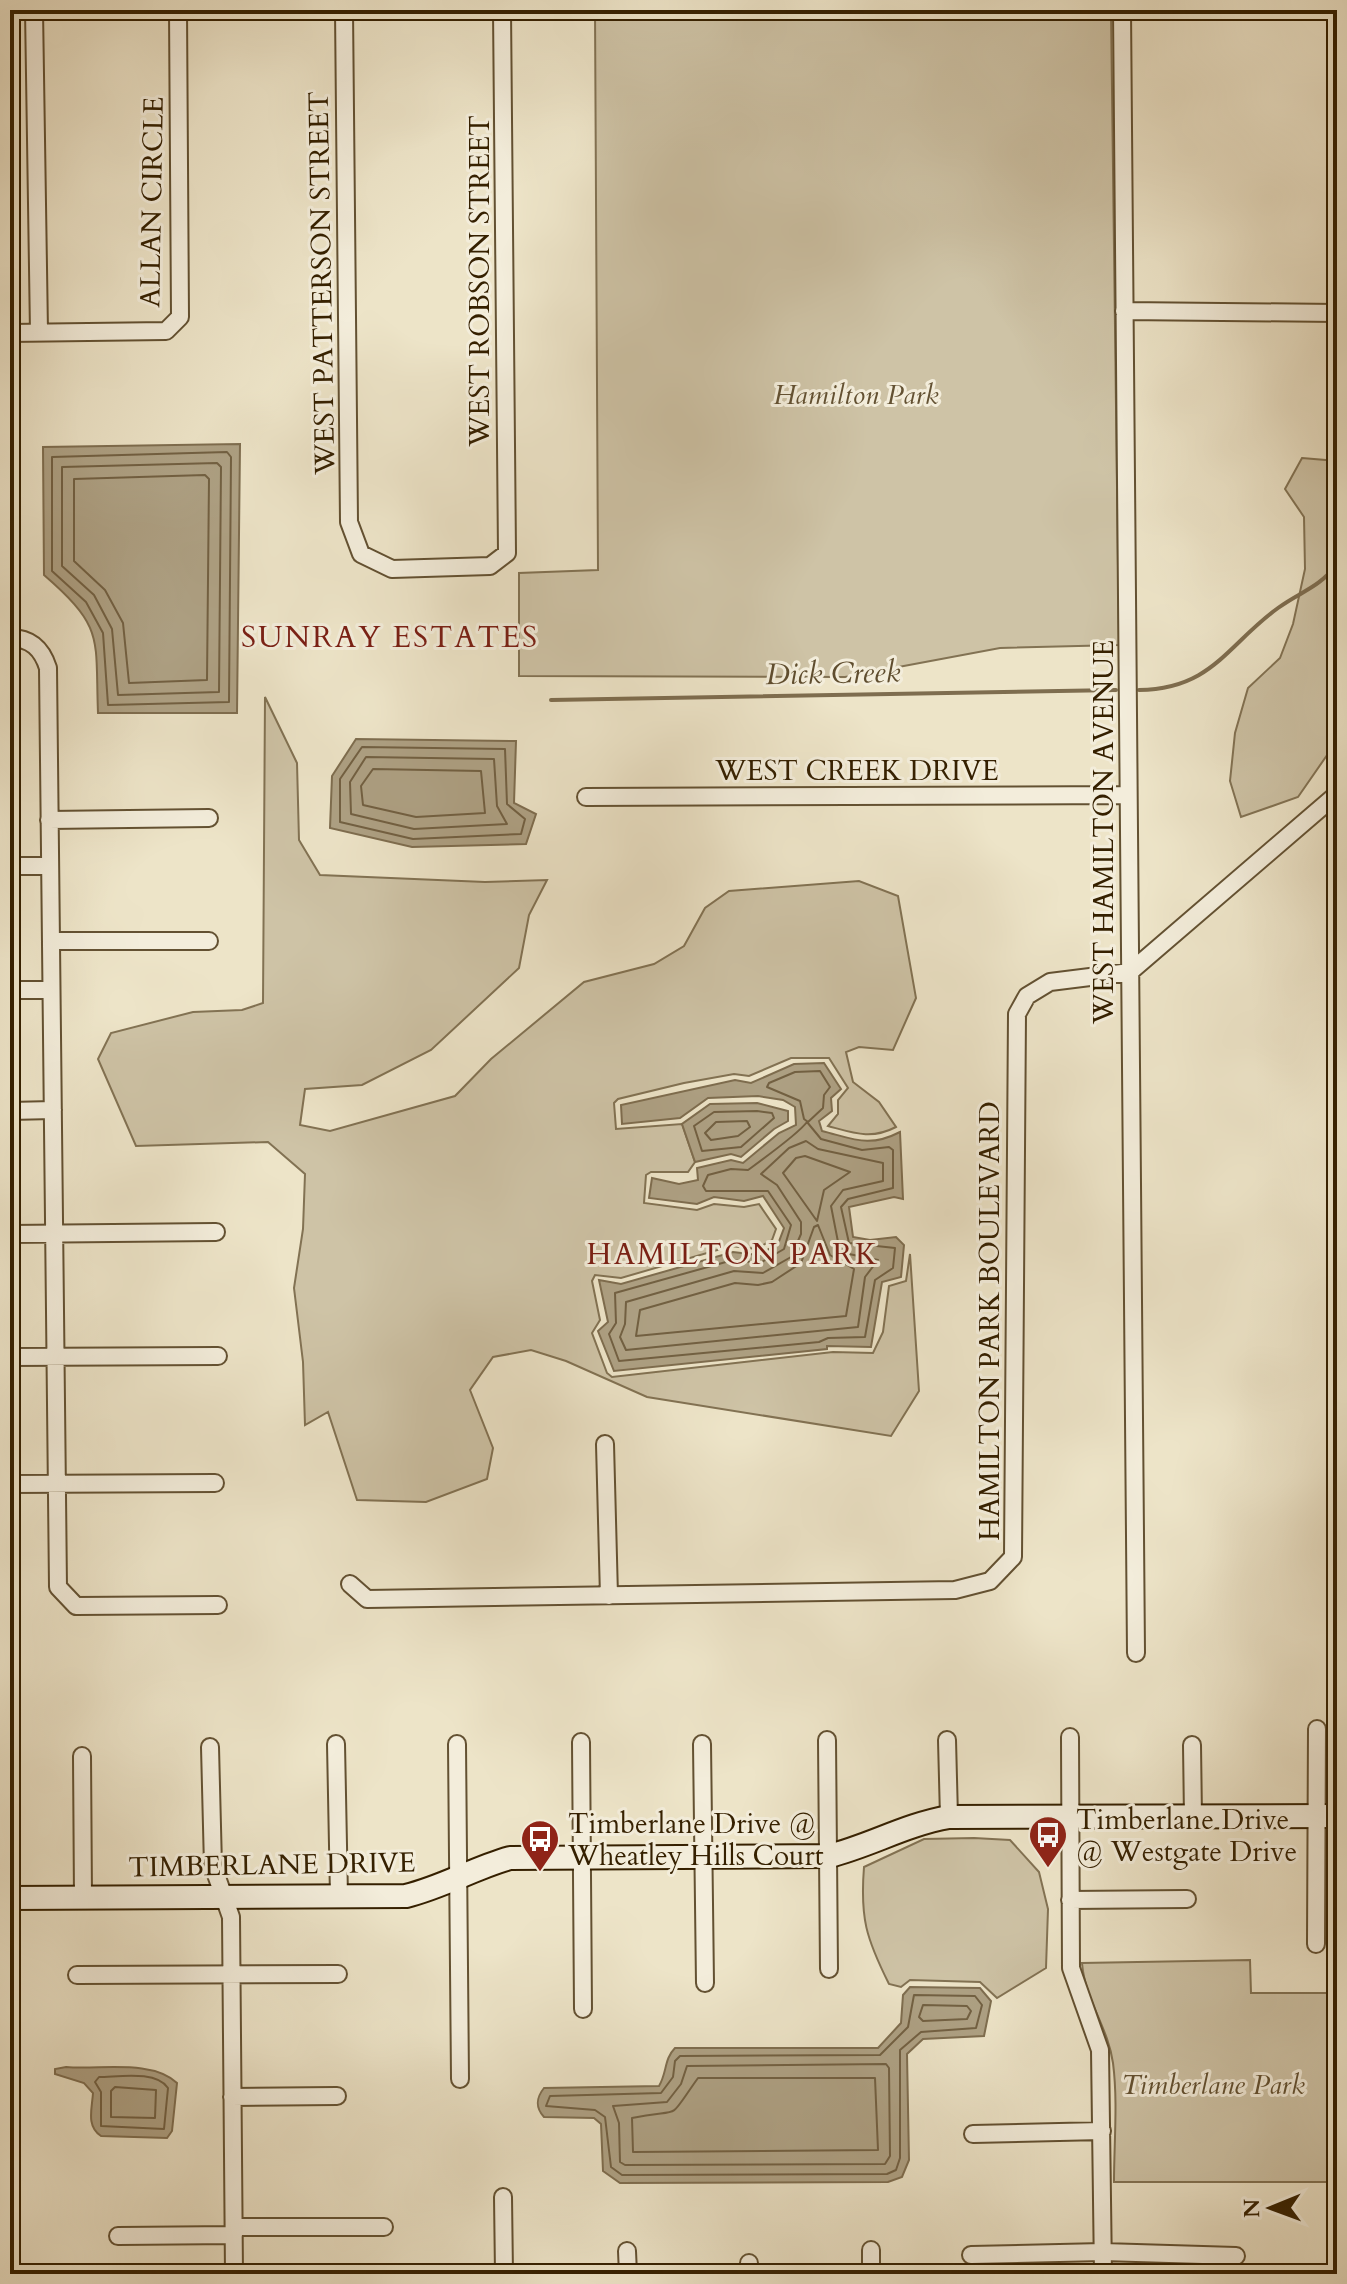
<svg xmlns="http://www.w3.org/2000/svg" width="1347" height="2284" font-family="Cardo,serif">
	<rect width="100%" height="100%" fill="#ede4c8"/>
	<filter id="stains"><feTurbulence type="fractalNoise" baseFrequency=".0025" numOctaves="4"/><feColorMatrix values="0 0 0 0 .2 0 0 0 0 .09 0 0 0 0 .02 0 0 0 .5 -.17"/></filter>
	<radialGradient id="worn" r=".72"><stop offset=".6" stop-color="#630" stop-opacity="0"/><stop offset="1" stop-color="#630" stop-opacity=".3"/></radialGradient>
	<path fill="#cec3a6" stroke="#827253" stroke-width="2" d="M 595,10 L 1111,10 L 1119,645 L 1000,648 L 845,677 L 519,676 L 519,573 L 598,570 Z
		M 1302,458 L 1337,461 L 1337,699 L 1332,748 L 1298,797 L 1241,817 L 1230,781 L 1235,733 L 1248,688 L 1280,658 L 1293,624 L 1305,569 L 1304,517 L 1285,489 Z
		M 265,697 L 297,763 L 299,840 L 320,875 L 485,882 L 547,880 L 529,915 L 519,968 L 431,1050 L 362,1085 L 305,1089 L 300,1125 L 330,1131 L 455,1096 L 491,1059 L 584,982 L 654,964 L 684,946 L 705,908 L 729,891 L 859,881 L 898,896 L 916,998 L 893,1050 L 859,1047 L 846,1052 L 853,1082 L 879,1102 L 896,1127 C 871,1140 854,1133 828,1126 L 838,1114 L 838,1100 L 848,1088 L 829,1058 L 791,1058 L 749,1076 L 734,1074 L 684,1083 L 618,1099 L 614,1103 L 616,1129 L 682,1124 L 695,1162 L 688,1172 L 651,1172 L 646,1175 L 644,1203 L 697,1210 L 714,1204 L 744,1207 L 759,1204 L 776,1229 L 772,1240 L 756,1249 L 731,1246 L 621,1278 L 595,1275 L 592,1281 L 600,1320 L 592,1333 L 607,1373 L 612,1377 L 833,1352 L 873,1353 L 883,1332 L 889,1286 L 906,1281 L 910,1254 L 919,1391 L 891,1436 L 647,1397 L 566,1361 L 531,1350 L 493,1357 L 470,1390 L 493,1448 L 487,1479 L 426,1502 L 357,1500 L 328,1412 L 305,1425 L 303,1362 L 294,1288 L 303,1229 L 305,1174 L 268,1142 L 136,1146 L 98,1059 L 111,1033 L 193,1012 L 242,1010 L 263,1003 Z
		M 974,1838 L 1010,1840 L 1039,1872 L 1048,1909 L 1046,1968 L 997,1998 L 980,1982 L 910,1980 L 901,1987 L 889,1984 C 866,1938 860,1918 864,1867 L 924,1839 Z
		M 1250,1960 L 1251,1993 L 1337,1993 L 1337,2182 L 1114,2182 C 1114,2143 1118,2102 1113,2063 C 1108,2027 1085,2000 1082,1963 Z"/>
	<path fill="#aea184" stroke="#7e6d4f" stroke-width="2" d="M 240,444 L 237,713 L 98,713 C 95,637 105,628 44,575 L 43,447 Z
		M 356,739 L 516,741 L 514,803 L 536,814 L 526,844 L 412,847 L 330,828 L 332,776 Z
		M 824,1063 L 841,1089 L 831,1098 L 832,1111 L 819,1121 L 822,1131 C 854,1139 869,1148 900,1132 L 903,1199 L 894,1197 L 849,1207 L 853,1237 L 870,1240 L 896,1237 L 904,1245 L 901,1277 L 882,1282 L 871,1347 L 827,1346 L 827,1349 L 614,1371 L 598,1331 L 608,1322 L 599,1280 L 621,1284 L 733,1252 L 758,1255 L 778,1244 L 784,1228 L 763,1196 L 744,1201 L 714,1197 L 697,1204 L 649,1198 L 652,1178 L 679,1184 L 698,1180 L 697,1168 L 731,1160 L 743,1163 L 779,1133 L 796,1125 L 795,1107 L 783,1100 L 758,1096 L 708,1098 L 680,1118 L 622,1124 L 621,1105 L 735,1080 L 751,1083 L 794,1064 Z
		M 757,1103 L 788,1111 L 788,1121 L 774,1129 L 741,1157 L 731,1154 L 695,1162 L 682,1124 L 710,1104 Z
		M 910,1987 L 980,1988 L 991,2001 L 984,2036 L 923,2039 L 907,2054 L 909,2160 L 902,2177 L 888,2182 L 620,2183 L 603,2171 L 601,2124 L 594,2118 L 544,2117 C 535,2107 536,2098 544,2088 L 659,2086 C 667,2073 664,2059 675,2048 L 878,2048 L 901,2023 L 903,1995 Z
		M 66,2067 C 100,2070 152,2059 177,2083 L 172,2131 L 167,2138 L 101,2136 C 86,2126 92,2109 93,2093 L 84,2083 L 55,2074 L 55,2069 Z"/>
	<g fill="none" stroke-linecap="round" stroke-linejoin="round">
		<path stroke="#726042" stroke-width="2" d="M 227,452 L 231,457 L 229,702 L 108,705 L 103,633 L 86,602 L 52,571 L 52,457 Z
			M 217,463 L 221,467 L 219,692 L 118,695 L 112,629 L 94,595 L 62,566 L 62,467 Z
			M 205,475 L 209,479 L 207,680 L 129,683 L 123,623 L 105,590 L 74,561 L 74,479 Z
			M 362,747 L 505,749 L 507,804 L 525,819 L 521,834 L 413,839 L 340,822 L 340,779 Z
			M 366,757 L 494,759 L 497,806 L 507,824 L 414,829 L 351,814 L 350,782 Z
			M 373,769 L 481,771 L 485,813 L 416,817 L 363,805 L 361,786 Z
			M 820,1071 L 830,1087 L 824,1095 L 823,1108 L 808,1122 L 804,1119 L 800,1101 L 767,1087 L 769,1083 L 795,1072 Z
			M 757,1111 L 772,1113 L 774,1118 L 741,1147 L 702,1151 L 694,1126 L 714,1112 Z
			M 747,1121 L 750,1127 L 738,1136 L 711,1140 L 705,1133 L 716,1122 Z
			M 807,1122 L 821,1139 L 862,1150 L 889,1147 L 893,1150 L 893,1188 L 848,1199 L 841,1207 L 849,1243 L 895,1248 L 893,1268 L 875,1280 L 865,1337 L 828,1338 L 819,1342 L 619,1361 L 609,1334 L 616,1323 L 615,1293 L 733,1260 L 760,1263 L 784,1249 L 791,1225 L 768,1191 L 706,1191 L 703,1186 L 708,1175 L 731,1169 L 748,1170 C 763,1159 798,1134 807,1122 Z
			M 806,1141 L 818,1149 L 883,1163 L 883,1181 L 843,1190 L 831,1206 L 839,1247 L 849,1254 L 878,1260 L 865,1277 L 858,1327 L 626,1350 L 620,1337 L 625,1324 L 626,1302 L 734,1271 L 763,1273 L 791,1257 L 801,1234 L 801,1222 L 777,1185 L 761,1174 L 789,1148 Z
			M 805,1156 L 850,1172 L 824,1190 L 817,1221 L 783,1173 L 796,1158 Z
			M 818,1225 L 830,1255 L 854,1269 L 846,1316 L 636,1336 L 640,1310 L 735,1283 L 758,1285 L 772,1282 L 801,1263 L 814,1227 Z
			M 914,1995 L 975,1996 L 982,2005 L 976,2028 L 921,2032 L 900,2050 L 900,2158 L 896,2170 L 887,2174 L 622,2175 L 611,2167 L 605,2117 L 595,2110 L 546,2106 L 550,2096 L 661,2093 L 673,2077 L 675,2061 L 680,2056 L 880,2055 L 908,2027 Z
			M 923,2005 L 967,2006 L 971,2011 L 967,2019 L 923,2021 L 919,2017 Z
			M 886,2064 L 889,2068 L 890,2156 L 885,2164 L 625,2165 L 620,2162 L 619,2123 L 613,2106 L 667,2102 L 681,2084 L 687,2066 Z
			M 99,2077 C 118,2077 156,2070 168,2088 L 164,2129 L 101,2126 L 101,2092 L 95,2082 Z
			M 698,2078 L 875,2078 L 878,2150 L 633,2152 L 632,2118 C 685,2107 665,2124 698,2078 Z
			M 115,2087 L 156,2090 L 155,2118 L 111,2117 L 111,2091 Z"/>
		<path stroke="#7e6d4f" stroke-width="4" d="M 1139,690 C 1212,689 1227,645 1278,608 C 1301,591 1318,589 1337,564
			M 551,700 L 1116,690"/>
		<defs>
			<path id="street" d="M 34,10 L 39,332
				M 344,10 L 349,522 L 361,554 L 392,569 L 490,566 L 507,553 L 502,10
				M 1122,10 L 1136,1653
				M 1124,311 L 1337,313
				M 10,333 L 166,331 L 180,317 L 178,10
				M 10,638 C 31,638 42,649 48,668 L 58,1587 L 76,1606 L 218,1605
				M 586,797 L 1128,795
				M 49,820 L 209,818
				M 10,866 L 50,866
				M 51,941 L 209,941
				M 10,990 L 51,990
				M 10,1111 L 53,1110
				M 10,1234 L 216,1232
				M 10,1357 L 218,1356
				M 605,1444 L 609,1596
				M 10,1484 L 215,1483
				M 350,1584 L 367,1599 L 955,1590 L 990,1581 L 1013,1557 L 1017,1014 L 1027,996 L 1050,982 L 1130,972 L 1337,794
				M 1070,1737 L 1071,1968 L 1100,2050 L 1103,2274
				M 827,1740 L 829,1969
				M 947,1740 L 949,1817
				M 581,1742 L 583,2009
				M 336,1744 L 339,1896
				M 457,1744 L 460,2079
				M 702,1744 L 705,1983
				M 1192,1745 L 1193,1817
				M 210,1747 L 213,1866 L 231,1917 L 234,2274
				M 82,1756 L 83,1898
				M 1070,1900 L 1187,1899
				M 1316,1944 L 1317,1729
				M 77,1975 L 338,1974
				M 232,2097 L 337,2096
				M 973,2134 L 1102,2131
				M 503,2197 L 504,2274
				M 234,2227 L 384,2227
				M 118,2236 L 234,2235
				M 627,2251 L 628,2274
				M 971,2255 L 1103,2252 L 1236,2256
				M 749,2263 L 749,2274
				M 871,2274 L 871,2250"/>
			<path id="secondary" d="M 10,1898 L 406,1896 C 443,1887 474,1868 510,1858 L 829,1856 C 872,1845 904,1825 949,1817 L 1337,1816"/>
		</defs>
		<use href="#street" stroke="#635132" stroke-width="20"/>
		<use href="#secondary" stroke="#352000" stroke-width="26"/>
		<use href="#street" stroke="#f3eddb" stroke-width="16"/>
		<use href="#secondary" stroke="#f3eddb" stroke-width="22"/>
	</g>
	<defs>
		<symbol id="bus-pin" viewBox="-11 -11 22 30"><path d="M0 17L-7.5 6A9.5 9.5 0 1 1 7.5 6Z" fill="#8f2418" stroke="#f3eddb"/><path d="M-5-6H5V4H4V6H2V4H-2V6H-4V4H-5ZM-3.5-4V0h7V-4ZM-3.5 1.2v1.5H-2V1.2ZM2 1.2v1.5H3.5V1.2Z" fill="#fff"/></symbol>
	</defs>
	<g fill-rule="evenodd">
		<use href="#bus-pin" x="1026" y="1813" width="44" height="60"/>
		<use href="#bus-pin" x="518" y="1817" width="44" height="60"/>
	</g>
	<g text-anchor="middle" stroke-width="6" stroke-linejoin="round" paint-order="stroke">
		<g font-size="28" fill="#352000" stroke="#f3eddb">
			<text transform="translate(151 202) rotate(-89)" y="10">ALLAN CIRCLE</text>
			<text transform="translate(479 281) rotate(-90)" y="10">WEST ROBSON STREET</text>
			<text transform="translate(321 283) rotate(-91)" y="10">WEST PATTERSON STREET</text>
			<text x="857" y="780">WEST CREEK DRIVE</text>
			<text transform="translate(1103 832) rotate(-90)" y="10">WEST HAMILTON AVENUE</text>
			<text transform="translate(989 1321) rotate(-90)" y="10">HAMILTON PARK BOULEVARD</text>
			<text transform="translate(272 1864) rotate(-1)" y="10">TIMBERLANE DRIVE</text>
		</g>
		<g font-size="28" font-style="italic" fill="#635132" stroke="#f3eddb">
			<text x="856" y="404">Hamilton Park</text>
			<text x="1213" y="2094">Timberlane Park</text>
		</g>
		<g font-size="28" fill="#352000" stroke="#f3eddb" text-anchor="start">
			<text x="1076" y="1829">Timberlane Drive<tspan x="1076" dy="32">@ Westgate Drive</tspan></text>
			<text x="568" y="1833">Timberlane Drive @<tspan x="568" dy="32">Wheatley Hills Court</tspan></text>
		</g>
		<g font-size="30" letter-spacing="2" fill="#7a1f14" stroke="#f3eddb">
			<text x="390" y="647">SUNRAY ESTATES</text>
			<text x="733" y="1264">HAMILTON PARK</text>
		</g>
		<g font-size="30" font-style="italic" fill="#5f4d2e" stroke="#f3eddb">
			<text transform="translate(833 673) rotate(-1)" y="10">Dick Creek</text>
		</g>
	</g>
	<rect width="1347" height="2284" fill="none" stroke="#ede4c8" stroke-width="40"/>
	<rect x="12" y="12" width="1323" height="2260" fill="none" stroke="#352000" stroke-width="4"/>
	<rect x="20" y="20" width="1307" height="2244" fill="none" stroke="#352000" stroke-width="2"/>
	<g transform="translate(1271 2208) rotate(269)" stroke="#f3eddb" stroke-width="6" paint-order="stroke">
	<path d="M0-6L14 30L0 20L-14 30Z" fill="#352000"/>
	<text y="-12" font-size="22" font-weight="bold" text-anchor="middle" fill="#352000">N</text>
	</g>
	<rect width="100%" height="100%" filter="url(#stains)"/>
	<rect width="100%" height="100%" fill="url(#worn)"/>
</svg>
